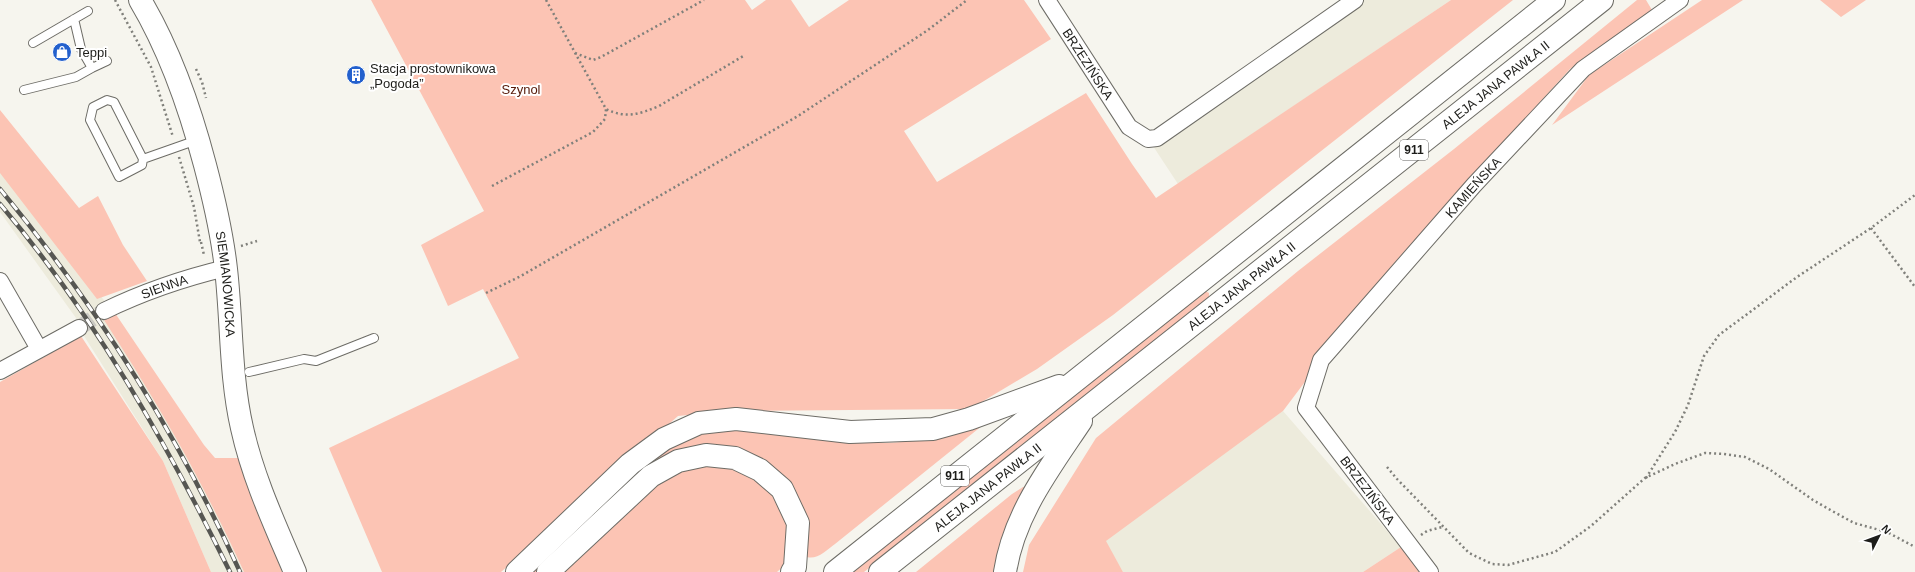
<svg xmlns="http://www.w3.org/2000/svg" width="1915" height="572" font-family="Arial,sans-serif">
	<rect width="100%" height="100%" fill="#f6f5ee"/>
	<path fill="#edebdc" d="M 1362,0 L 1451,0 L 1178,184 L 1151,143 Z
		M 0,164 L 15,180 L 123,326 L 156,402 L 211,501 L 244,572 L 211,572 L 163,461 L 79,328 L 76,318 L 0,212 Z
		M 1283,411 L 1401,547 L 1363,572 L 1123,572 L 1105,541 L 1179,485 Z"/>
	<path fill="#fcc4b4" d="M 371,0 L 745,0 L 752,10 L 766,0 L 791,0 L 809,27 L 849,0 L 1024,0 L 1051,39 L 904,131 L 937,182 L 1086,93 L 1132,164 L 1156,198 L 1451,0 L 1513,0 L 1113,315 L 1037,369 L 970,409 L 726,411 L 678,416 L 501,572 L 382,572 L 329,448 L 519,358 L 483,289 L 448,306 L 421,245 L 484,211 Z
		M 1637,0 L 1646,0 L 1652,10 L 1570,69 L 1396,261 L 1283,411 L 1106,541 L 1123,572 L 1023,572 L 1029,545 L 1096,438 L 1298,271 L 1454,149 Z
		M 1702,0 L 1743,0 L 1552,125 L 1589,75 Z
		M 1820,0 L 1866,0 L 1841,17 Z
		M 0,110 L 79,208 L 98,196 L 123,245 L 147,281 L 97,299 L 0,173 Z
		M 1205,291 L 1209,293 L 1209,298 L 864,572 L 852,572 Z
		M 115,313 L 204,445 L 215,458 L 240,458 L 282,572 L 244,572 C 203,482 158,403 104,320 Z
		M 81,336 L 163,461 L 211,572 L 0,572 L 0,382 Z
		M 983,425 L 835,544 C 827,550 817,560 807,557 L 808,526 L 783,476 L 770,464 L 702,445 L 675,452 L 626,487 L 536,572 L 528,572 C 573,529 634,461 691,438 C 717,427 747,430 774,433 C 811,437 849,444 886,443 C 919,442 951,433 983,425 Z
		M 692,465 L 730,467 L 766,484 L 789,520 L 788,562 L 777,572 L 559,572 L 648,489 Z
		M 1028,486 L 997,560 L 994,572 L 916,572 L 1012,494 L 1023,487 Z
		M 1401,547 L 1419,572 L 1363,572 Z"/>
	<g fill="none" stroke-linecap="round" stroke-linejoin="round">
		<path stroke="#cbcac4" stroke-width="16" stroke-dasharray="16 8" stroke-linecap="butt" d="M 79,328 L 104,311"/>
		<defs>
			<path id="service" d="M 74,19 L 81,49 L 92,68 L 107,61
				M 33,43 L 88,11
				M 24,90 L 76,77 L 92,68
				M 143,159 L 114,102 L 107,100 L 93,107 L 90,120 L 119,177 L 142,165 L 143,159 L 197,140
				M 249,372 L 304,359 L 316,361 L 374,338"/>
			<g id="minor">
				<path id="s1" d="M 1047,0 L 1129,127 L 1148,139 L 1157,138 L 1355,0"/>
				<path d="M 0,281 L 39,349"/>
				<path id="s2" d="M 104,311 C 143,292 184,278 226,268"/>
				<path d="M 0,371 L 79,328"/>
				<path id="s3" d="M 1430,572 L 1306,408 L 1321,360 L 1474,185 L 1583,69 L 1680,0"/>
			</g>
			<g id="secondary">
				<path id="s4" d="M 140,0 C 171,52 190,108 205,165 C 214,199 222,233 226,269 C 232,321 230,376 242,428 C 253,478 275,525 295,572"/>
			</g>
			<g id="primary">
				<path d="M 517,572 L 630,464 L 664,439 L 699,423 L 736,419 L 850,432 L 933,429 L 969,419 L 1059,386"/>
				<path d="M 548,572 L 651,476 L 678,461 L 706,455 L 735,458 L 760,470 L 782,489 L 798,523 L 795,567 L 792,572"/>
				<path d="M 835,572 L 1554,0"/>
				<path id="s5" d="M 880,572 L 1602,0"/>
				<path d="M 1005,572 C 1014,514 1049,469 1081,421"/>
			</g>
		</defs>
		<use href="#service" stroke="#6d6c66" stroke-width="10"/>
		<use href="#minor" stroke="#6d6c66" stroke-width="18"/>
		<use href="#secondary" stroke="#6d6c66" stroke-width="24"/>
		<use href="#primary" stroke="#6d6c66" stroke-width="24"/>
		<path stroke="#80807b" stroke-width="2.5" stroke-dasharray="2 3" stroke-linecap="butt" d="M 115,0 L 151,67 L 173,137
			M 546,0 L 606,109 C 626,119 640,114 659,106 L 745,55
			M 575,53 L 593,60 L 601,57 L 704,0
			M 196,69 L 202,82 L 206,98
			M 179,157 L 194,207 L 200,242
			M 492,186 L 593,132 L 605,119 L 606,109
			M 1871,228 L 1915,287
			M 201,242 L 204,255
			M 241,246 L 257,241
			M 486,293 L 521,276 L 798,116 L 928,30 L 967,0
			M 1387,467 L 1397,479 L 1469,553 L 1492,564 L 1508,565 L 1555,552 L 1591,526 L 1645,478 L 1675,464 L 1705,453 L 1724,454 L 1745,457 L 1769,469 L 1813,500 L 1834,512 L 1854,523 L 1887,532 L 1915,547
			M 1646,478 L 1675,432 L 1688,405 L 1704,356 L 1719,335 L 1797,277 L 1871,228 L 1915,195
			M 1421,535 L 1427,531 L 1442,527"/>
		<use href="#service" stroke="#fff" stroke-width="8"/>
		<use href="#minor" stroke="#fff" stroke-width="16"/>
		<use href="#secondary" stroke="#fff" stroke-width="22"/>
		<use href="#primary" stroke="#fff" stroke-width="22"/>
		<defs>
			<path id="rail" d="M 0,189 C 96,305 178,435 240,572
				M 0,204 C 94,315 166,442 230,572"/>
		</defs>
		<use href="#rail" stroke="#565652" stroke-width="4.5"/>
		<use href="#rail" stroke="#fff" stroke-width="3" stroke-dasharray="9" stroke-linecap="butt"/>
	</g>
	<defs>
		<symbol id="shop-disc" viewBox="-11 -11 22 22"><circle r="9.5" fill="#2360cd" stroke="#fff"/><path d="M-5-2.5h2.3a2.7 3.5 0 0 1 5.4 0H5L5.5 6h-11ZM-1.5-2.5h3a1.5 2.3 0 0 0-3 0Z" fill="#fff"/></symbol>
		<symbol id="building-disc" viewBox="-11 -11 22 22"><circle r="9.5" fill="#2360cd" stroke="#fff"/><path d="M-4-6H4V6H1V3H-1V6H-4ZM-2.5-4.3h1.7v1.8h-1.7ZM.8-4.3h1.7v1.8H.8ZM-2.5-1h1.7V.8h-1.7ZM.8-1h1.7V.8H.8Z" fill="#fff"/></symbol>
	</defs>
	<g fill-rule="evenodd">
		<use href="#shop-disc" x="51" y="41" width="22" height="22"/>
		<use href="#building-disc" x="345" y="64" width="22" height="22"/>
	</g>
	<g text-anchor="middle" stroke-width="4" stroke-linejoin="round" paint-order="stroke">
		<g fill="#fff" stroke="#61615f" stroke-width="1">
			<rect x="1400" y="140" width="28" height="20" rx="3"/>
			<rect x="941" y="466" width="28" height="20" rx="3"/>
		</g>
		<g font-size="12" font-weight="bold" fill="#1d1d1a">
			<text x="1414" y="154">911</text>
			<text x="955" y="480">911</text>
		</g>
		<g font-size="13" fill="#1d1d1a" stroke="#fff" text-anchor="start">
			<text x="76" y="57">Teppi</text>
			<text x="370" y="73">Stacja prostownikowa<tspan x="370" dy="15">„Pogoda”</tspan></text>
		</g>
		<g font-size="13" fill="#1d1d1a" stroke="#fff">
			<text dy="5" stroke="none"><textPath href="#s1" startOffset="76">BRZEZIŃSKA</textPath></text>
			<text dy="5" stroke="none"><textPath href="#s5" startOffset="785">ALEJA JANA PAWŁA II</textPath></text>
			<text dy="5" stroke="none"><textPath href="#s3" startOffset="486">KAMIEŃSKA</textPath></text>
			<text dy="5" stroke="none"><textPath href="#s4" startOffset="299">SIEMIANOWICKA</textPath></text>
			<text dy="5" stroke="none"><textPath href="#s2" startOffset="65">SIENNA</textPath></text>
			<text dy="5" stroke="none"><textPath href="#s5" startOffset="461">ALEJA JANA PAWŁA II</textPath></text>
			<text dy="5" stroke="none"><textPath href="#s5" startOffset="137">ALEJA JANA PAWŁA II</textPath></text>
			<text transform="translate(1368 490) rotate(53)" y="5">BRZEZIŃSKA</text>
		</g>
		<g font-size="13" fill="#561907" stroke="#fff">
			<text x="521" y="94">Szynol</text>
		</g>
	</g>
	<g transform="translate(1879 536) rotate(48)" stroke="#ffffff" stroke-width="3" paint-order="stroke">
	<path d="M0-3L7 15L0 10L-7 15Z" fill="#1d1d1a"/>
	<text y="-6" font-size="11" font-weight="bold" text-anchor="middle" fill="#1d1d1a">N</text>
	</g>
</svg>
